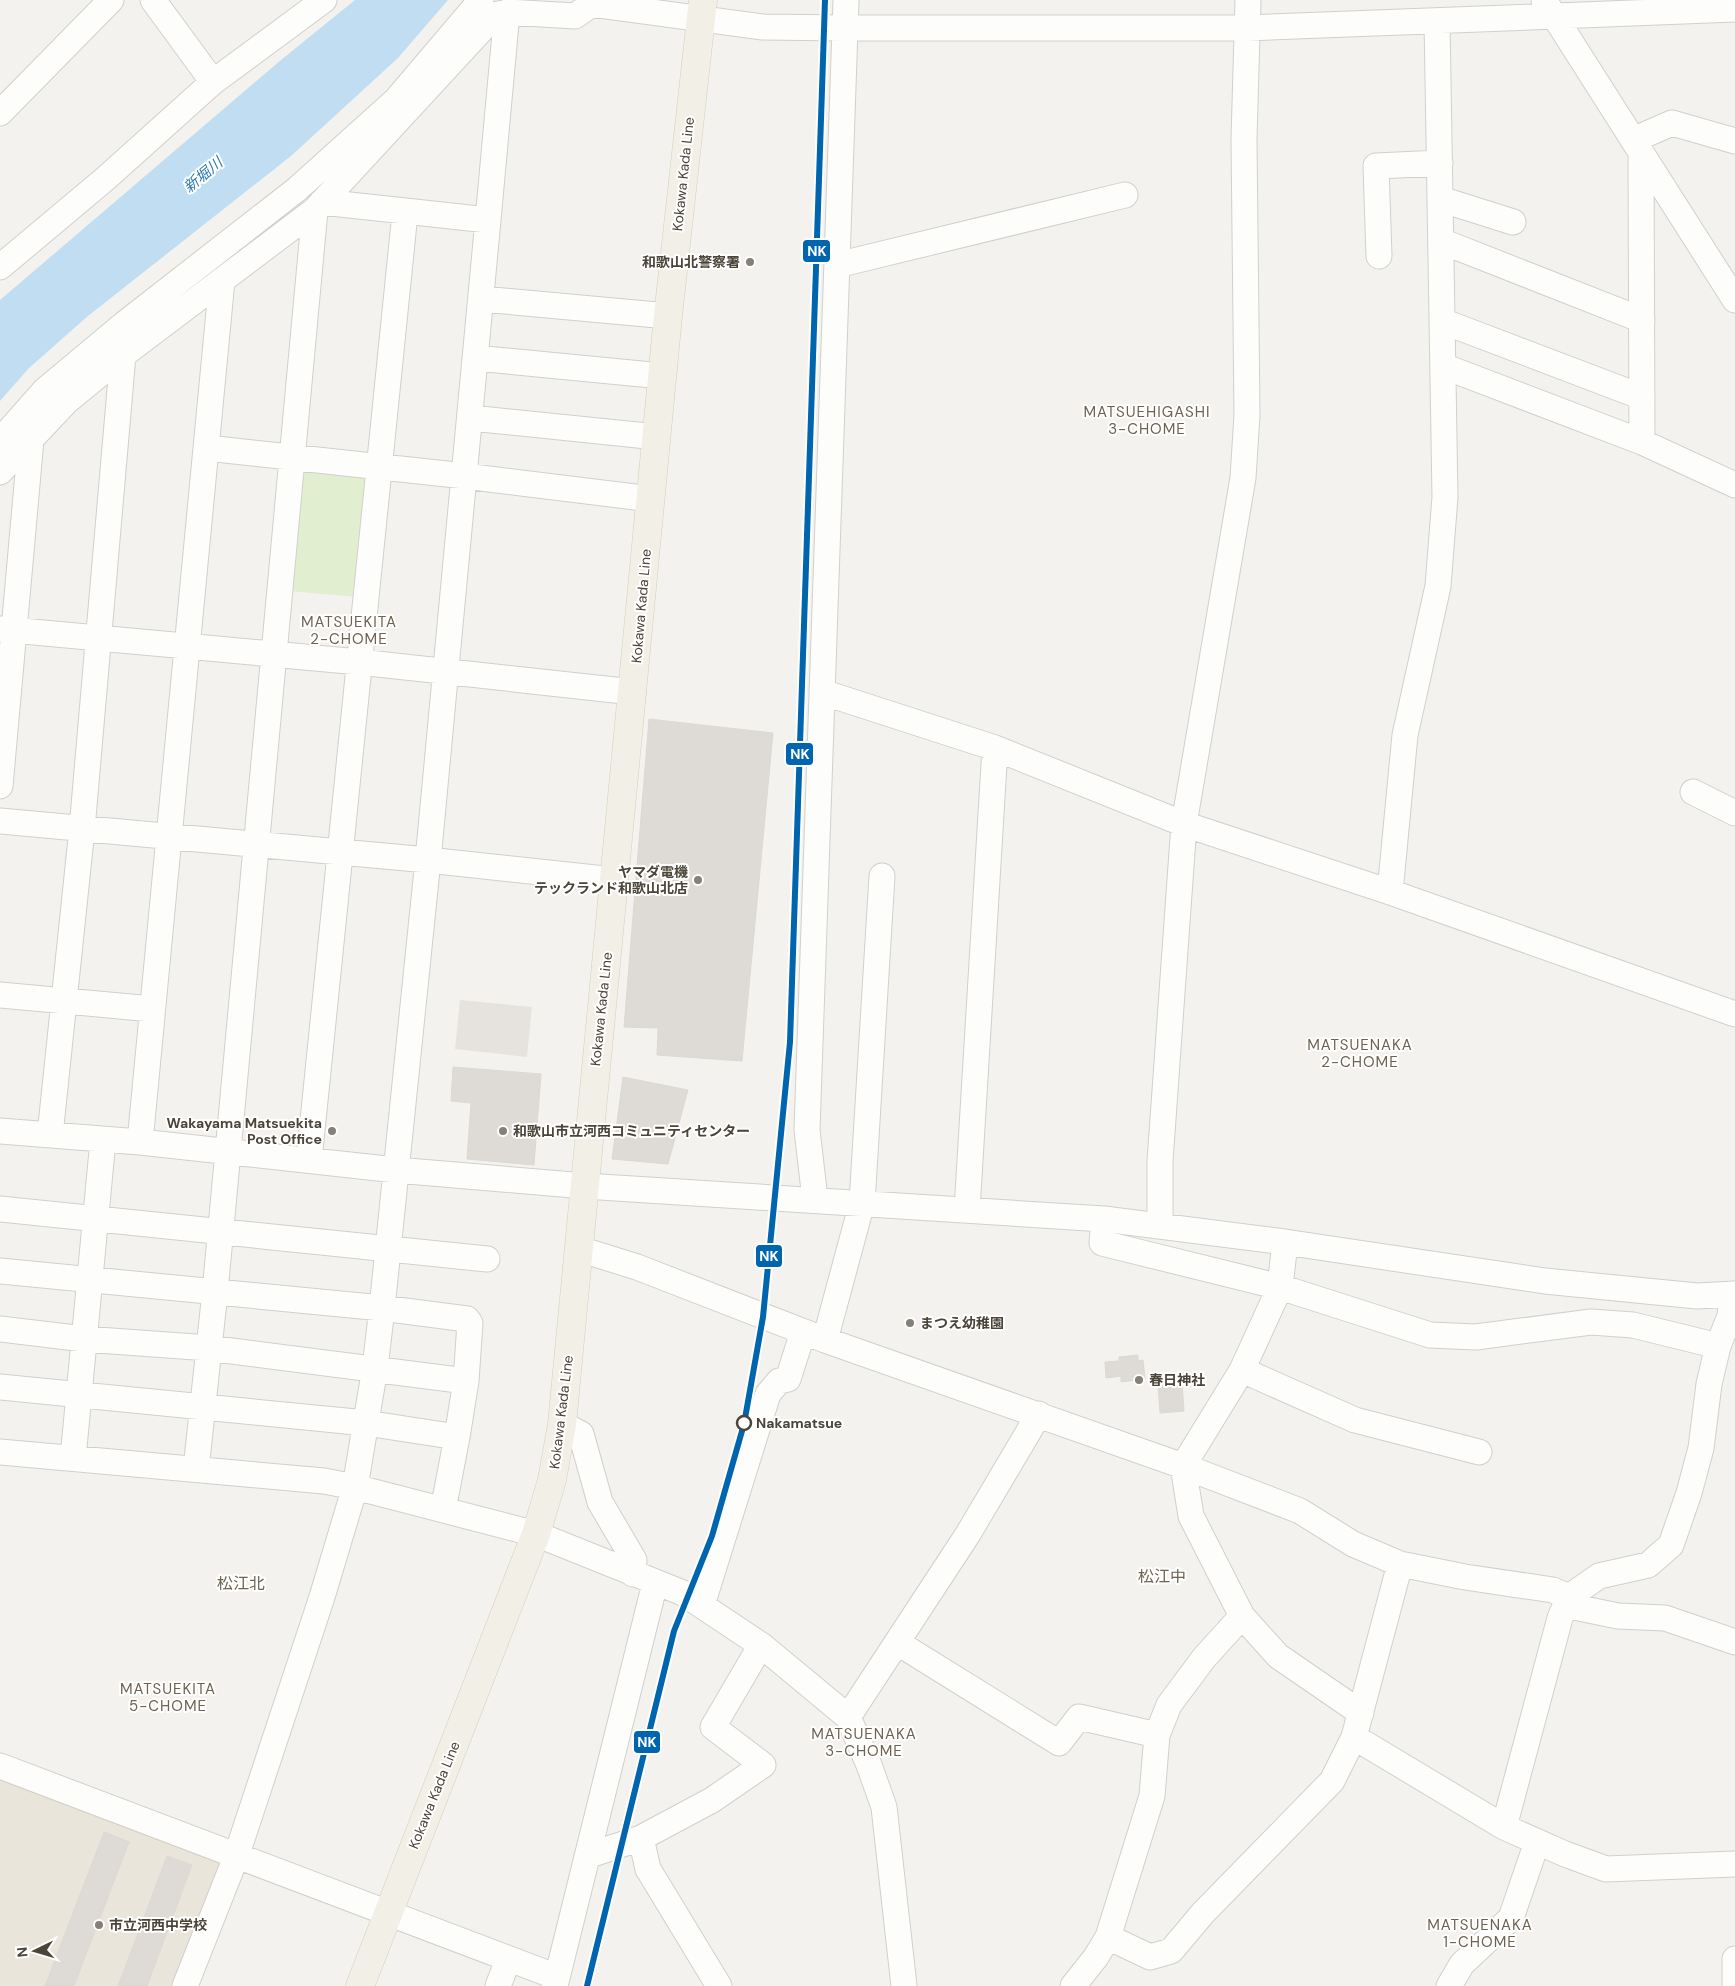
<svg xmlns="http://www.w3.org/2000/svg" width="1735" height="1986" font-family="'DM Sans','Noto Sans JP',sans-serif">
	<rect width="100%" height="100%" fill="#f4f2ee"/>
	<path fill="#eae5da" d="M 0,1779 L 223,1863 L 174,1986 L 0,1986 Z"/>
	<path fill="#e1eecf" d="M 304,469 L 365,474 L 369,479 L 356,597 L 290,591 L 300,473 Z"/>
	<path fill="#e6e3df" d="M 460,1000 L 532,1007 L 527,1057 L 455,1049 Z"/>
	<path fill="#c0ddf1" d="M 355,0 L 448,0 L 398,58 L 291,156 L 88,316 L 29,368 L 0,401 L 0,300 L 281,60 Z"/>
	<path fill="#dedbd6" stroke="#dcd9d4" d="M 649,719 L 773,733 L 742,1061 L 657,1055 L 658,1028 L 624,1027 Z
		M 453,1067 L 541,1074 L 534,1165 L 467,1159 L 471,1103 L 451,1101 Z
		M 623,1077 L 688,1090 L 668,1164 L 612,1159 Z
		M 1138,1355 L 1138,1361 L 1143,1360 L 1145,1379 L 1121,1382 L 1121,1376 L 1106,1378 L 1105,1362 L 1119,1361 L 1119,1357 Z
		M 1182,1382 L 1184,1411 L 1160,1413 L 1158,1384 Z
		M 104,1832 L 129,1842 L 74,1986 L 45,1986 Z
		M 167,1856 L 192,1865 L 147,1986 L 118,1986 Z"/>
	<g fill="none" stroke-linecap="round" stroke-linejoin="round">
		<defs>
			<path id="minor" d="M 153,0 L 213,82
				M 1544,0 L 1735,300
				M 0,113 L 111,0
				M 1633,140 L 1672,123 L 1735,141
				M 1641,153 L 1642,442
				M 1440,199 L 1513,222
				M 322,202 L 488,220 L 507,12
				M 1441,241 L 1642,320
				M 1379,256 L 1376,166 L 1440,163
				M 837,265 L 1125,195
				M 0,267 L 105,179 L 213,82 L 324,0
				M 482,299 L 668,316
				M 1442,321 L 1642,397
				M 476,358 L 662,376
				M 1443,366 L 1642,442 L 1735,485
				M 471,418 L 657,437
				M 0,441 L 45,390 L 124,324 L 296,190 L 396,100 L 481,0
				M 207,448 L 465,476 L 651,499
				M 0,472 L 67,401 L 123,355 L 315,210 L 495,15 L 507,12 L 575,16 L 592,4 L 763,27 L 845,28 L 1247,28 L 1735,9
				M 0,629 L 359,662 L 633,692
				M 822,692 L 995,748 L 1184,824 L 1390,892 L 1735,1014
				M 0,786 L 31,440
				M 1693,792 L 1735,813
				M 0,821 L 428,860 L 614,880
				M 1390,892 L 1405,735 L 1438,586 L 1445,497 L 1437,21
				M 0,995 L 152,1009
				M 0,1131 L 140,1142 L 396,1170 L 585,1186 L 1104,1219 L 1285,1242 L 1545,1281 L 1697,1296 L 1735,1294
				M 50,1135 L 82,829 L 123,355
				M 140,1142 L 222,280
				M 309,1160 L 405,213
				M 815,1199 L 807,1130 L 846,0
				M 0,1209 L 487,1259
				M 967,1210 L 995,748
				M 1104,1219 L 1102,1243 L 1280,1287 L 1430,1335 L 1476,1337 L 1591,1322 L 1633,1325 L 1718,1346
				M 1160,1225 L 1160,1161 L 1184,824 L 1243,478 L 1247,415 L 1244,139 L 1248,0
				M 1285,1242 L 1280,1287 L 1242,1370 L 1183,1466 L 1191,1516 L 1242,1616 L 1278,1656 L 1361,1713
				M 579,1249 L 637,1267 L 825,1340 L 1183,1466 L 1300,1511 L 1353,1544 L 1400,1564 L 1465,1577 L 1553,1590 L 1569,1597 L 1579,1608 L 1618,1616 L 1665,1618 L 1735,1642
				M 0,1271 L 382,1308 L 467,1319 L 470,1323 L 466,1381 L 457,1437
				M 0,1329 L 84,1339 L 209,1348 L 466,1381
				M 825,1340 L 862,1203 L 882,876
				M 1242,1370 L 1355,1420 L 1479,1452
				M 0,1387 L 366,1423 L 457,1437 L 443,1510
				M 562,1424 L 581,1434 L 600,1502 L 634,1560 L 633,1574
				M 0,1452 L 324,1481 L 355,1487 L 536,1534 L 683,1593 L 761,1645 L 848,1717 L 869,1765 L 884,1807 L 904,1986
				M 73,1458 L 103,1140
				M 196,1469 L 215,1292 L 315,210
				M 702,1605 L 768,1394 L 779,1381 L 788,1379 L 803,1332
				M 898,1643 L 1059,1743 L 1079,1717 L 1157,1735
				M 848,1717 L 968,1534 L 1039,1414
				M 1354,1737 L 1504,1827 L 1565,1854 L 1606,1869 L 1735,1864
				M 0,1766 L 557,1977
				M 1504,1827 L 1560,1618 L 1569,1597 L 1599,1576 L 1648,1565 L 1671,1545 L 1689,1493 L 1701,1448 L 1709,1384 L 1718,1346 L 1730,1316 L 1732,1294
				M 641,1838 L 712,1800 L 763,1765 L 713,1727 L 761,1645
				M 587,1856 L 641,1838 L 648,1869 L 719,1986
				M 1108,1937 L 1150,1957 L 1171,1951 L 1203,1913 L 1332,1781 L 1354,1737 L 1400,1564
				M 185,1986 L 236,1857 L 322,1597 L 355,1487 L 375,1368 L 382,1308 L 428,860 L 488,220
				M 498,1986 L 508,1960
				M 555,1986 L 655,1583
				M 1073,1986 L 1096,1957 L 1108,1937 L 1152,1796 L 1157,1735 L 1169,1705 L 1204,1658 L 1242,1616
				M 1449,1986 L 1462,1964 L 1511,1918 L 1537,1842
				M 1735,1986 L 1735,1959"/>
			<path id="major" d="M 360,1986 L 536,1534 L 552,1480 L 562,1424 L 668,316 L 703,0"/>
		</defs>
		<use href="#minor" stroke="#d2d0cb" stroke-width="27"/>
		<use href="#major" stroke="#d6cebb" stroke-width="29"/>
		<use href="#minor" stroke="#fdfdfc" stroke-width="25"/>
		<use href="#major" stroke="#f2efe6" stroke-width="28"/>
		<defs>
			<path id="rail-1" d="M 587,1986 L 674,1631 L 712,1536 L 744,1424 L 763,1317 L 790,1042 L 825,0"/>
		</defs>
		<use href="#rail-1" stroke="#fff" stroke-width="10"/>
		<use href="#rail-1" stroke="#0065af" stroke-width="6"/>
	</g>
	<g fill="#868178" stroke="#fff" stroke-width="2">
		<circle cx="750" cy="262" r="5"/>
		<circle cx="698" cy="880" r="5"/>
		<circle cx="332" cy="1131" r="5"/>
		<circle cx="503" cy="1131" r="5"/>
		<circle cx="910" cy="1323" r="5"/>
		<circle cx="1139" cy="1380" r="5"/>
		<circle cx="99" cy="1925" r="5"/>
	</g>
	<circle fill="#fff" stroke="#4b4439" stroke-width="2.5" cx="744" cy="1423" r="7"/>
	<g text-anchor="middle" stroke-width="4" stroke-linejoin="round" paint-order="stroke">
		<g font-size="14" fill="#4b4439" stroke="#fff">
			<text transform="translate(683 174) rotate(-84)" y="5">Kokawa Kada Line</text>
			<text transform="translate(641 606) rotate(-85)" y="5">Kokawa Kada Line</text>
			<text transform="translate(601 1009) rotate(-84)" y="5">Kokawa Kada Line</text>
			<text transform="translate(561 1412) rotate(-83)" y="5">Kokawa Kada Line</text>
			<text transform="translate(434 1795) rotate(-68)" y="5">Kokawa Kada Line</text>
		</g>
		<g font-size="14" font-weight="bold" fill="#4b4439" stroke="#fff" text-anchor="start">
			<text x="740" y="267" text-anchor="end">和歌山北警察署</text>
			<text x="688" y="877" text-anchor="end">ヤマダ電機<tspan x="688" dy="16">テックランド和歌山北店</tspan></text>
			<text x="322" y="1128" text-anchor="end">Wakayama Matsuekita<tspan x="322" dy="16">Post Office</tspan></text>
			<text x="513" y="1136">和歌山市立河西コミュニティセンター</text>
			<text x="920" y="1328">まつえ幼稚園</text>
			<text x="1149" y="1385">春日神社</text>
			<text x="109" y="1930">市立河西中学校</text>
		</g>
		<g font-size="14" font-weight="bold" fill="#4b4439" stroke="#fff" text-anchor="start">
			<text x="756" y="1428">Nakamatsue</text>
		</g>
		<g font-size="15" font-style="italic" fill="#2e7ab2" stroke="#fff">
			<text transform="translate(203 175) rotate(-40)" y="5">新堀川</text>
		</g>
		<g font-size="15" letter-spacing="1" fill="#6e6250" stroke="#fff">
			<text x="1147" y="417">MATSUEHIGASHI<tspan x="1147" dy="17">3-CHOME</tspan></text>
			<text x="349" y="627">MATSUEKITA<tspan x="349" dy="17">2-CHOME</tspan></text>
			<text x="1360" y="1050">MATSUENAKA<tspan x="1360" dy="17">2-CHOME</tspan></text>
			<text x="168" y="1694">MATSUEKITA<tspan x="168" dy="17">5-CHOME</tspan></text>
			<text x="864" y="1739">MATSUENAKA<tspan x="864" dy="17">3-CHOME</tspan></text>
			<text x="1480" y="1930">MATSUENAKA<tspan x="1480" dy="17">1-CHOME</tspan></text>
		</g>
		<g font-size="16" fill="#6e6250" stroke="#fff">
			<text x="1162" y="1582">松江中</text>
			<text x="241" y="1589">松江北</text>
		</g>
	</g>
	<g stroke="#fff" stroke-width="2">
		<rect x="802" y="239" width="29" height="24" rx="5" fill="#0065af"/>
		<rect x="785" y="742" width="29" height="24" rx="5" fill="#0065af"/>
		<rect x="755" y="1244" width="28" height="24" rx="5" fill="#0065af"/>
		<rect x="633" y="1730" width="28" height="24" rx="5" fill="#0065af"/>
	</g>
	<g font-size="14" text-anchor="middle" font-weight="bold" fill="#fff">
		<text x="817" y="256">NK</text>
		<text x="800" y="759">NK</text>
		<text x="769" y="1261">NK</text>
		<text x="647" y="1747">NK</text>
	</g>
	<g transform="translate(35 1951) rotate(265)" stroke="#ffffff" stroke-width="4" paint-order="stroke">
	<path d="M0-4L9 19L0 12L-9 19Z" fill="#4b4439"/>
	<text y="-8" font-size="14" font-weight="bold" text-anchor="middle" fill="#4b4439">N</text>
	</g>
</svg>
